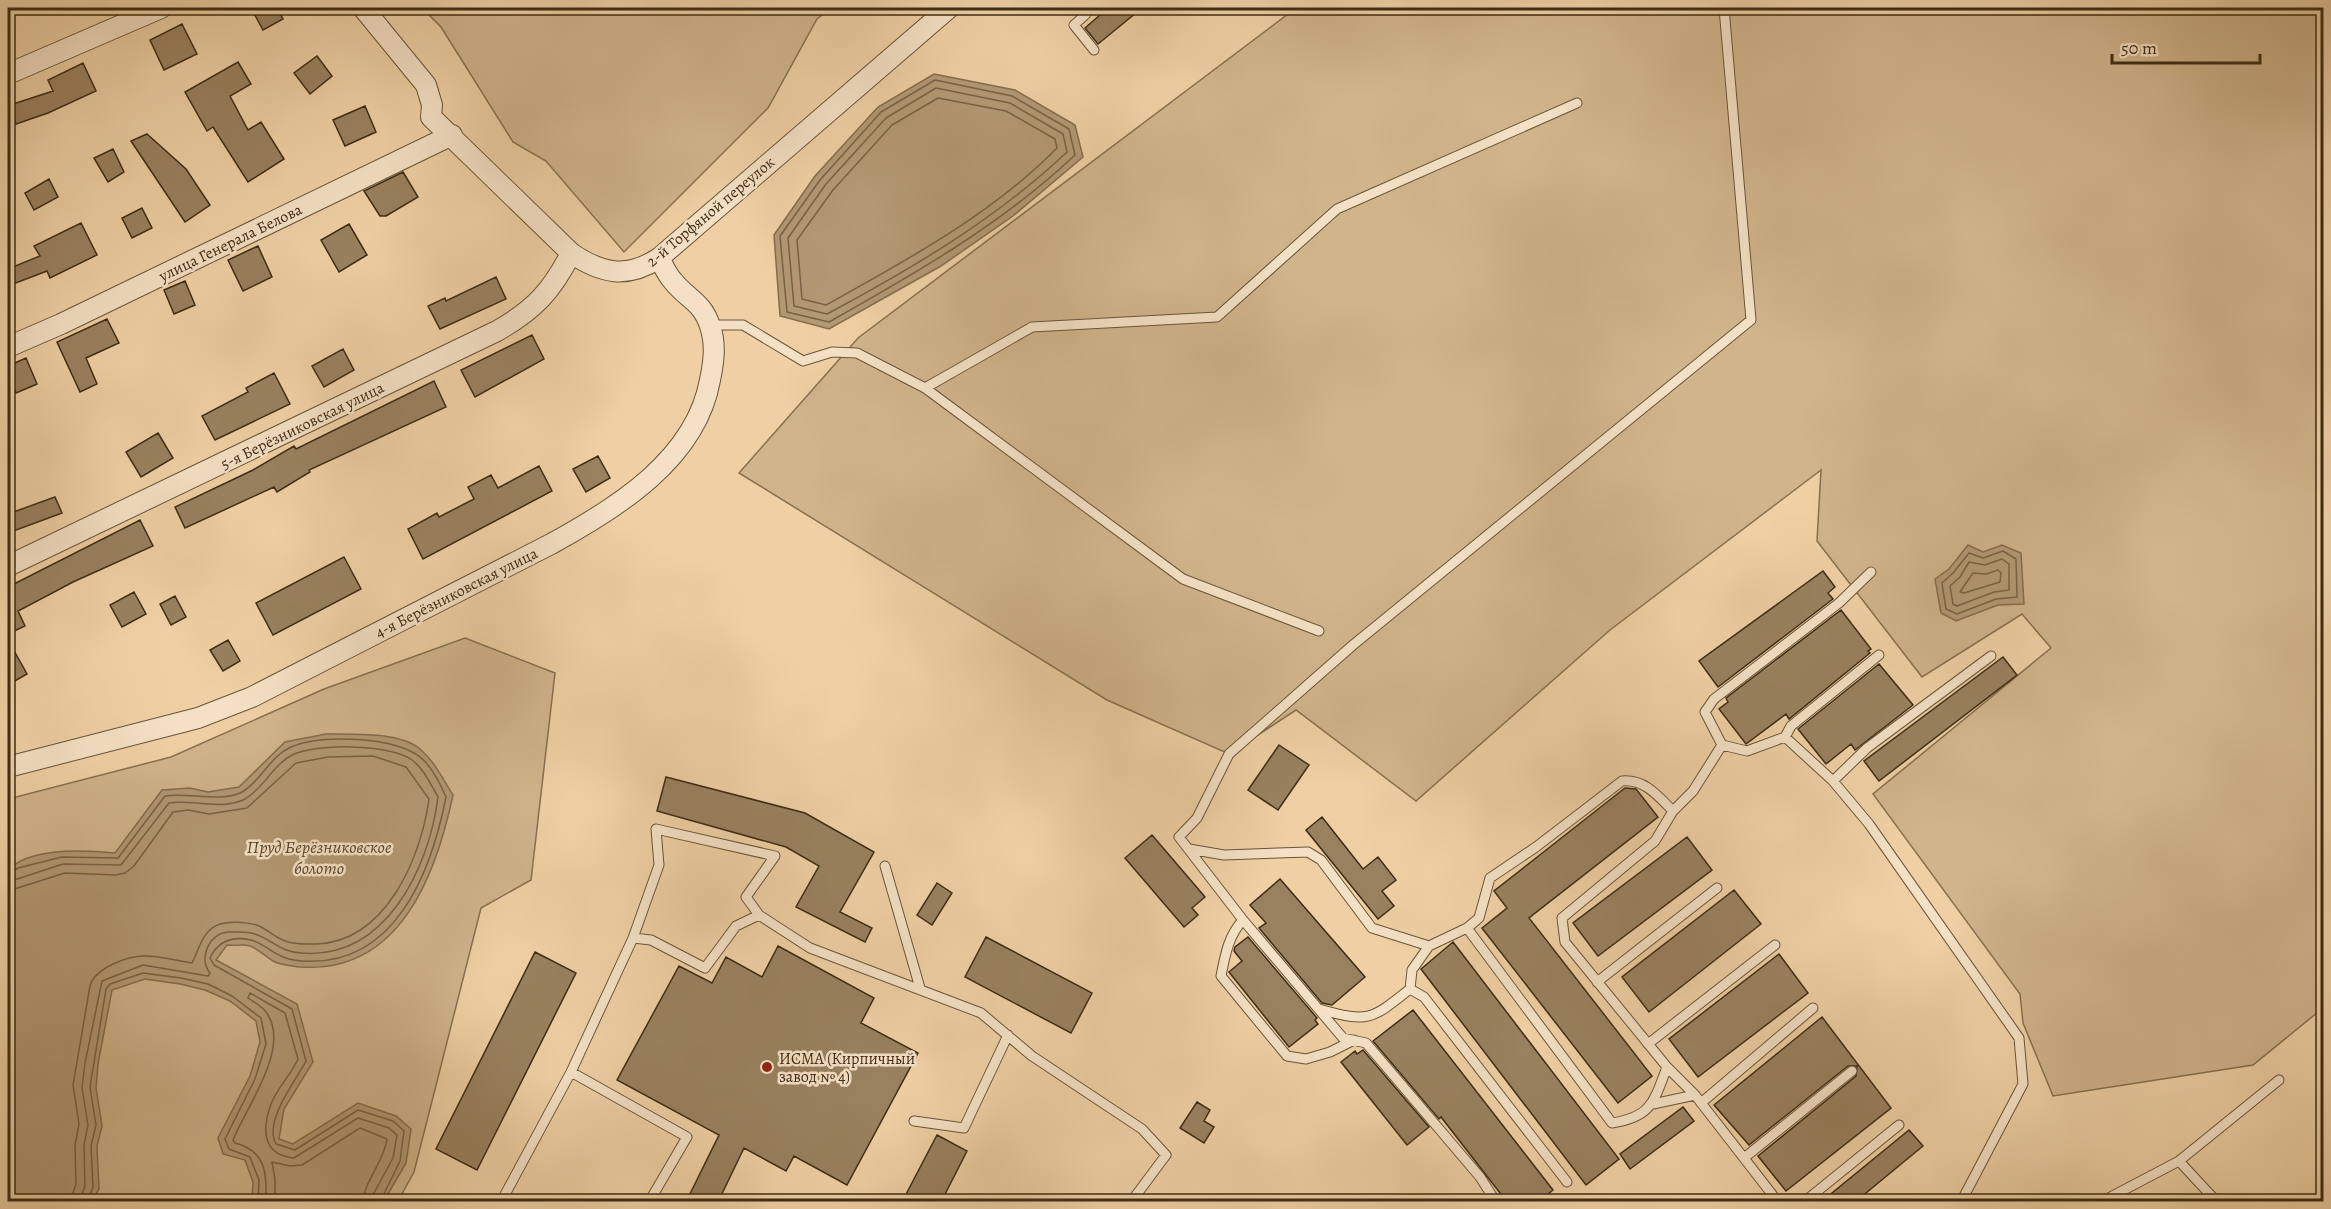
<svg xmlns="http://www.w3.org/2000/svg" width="2331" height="1209" font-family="Alegreya,serif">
	<rect width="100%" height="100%" fill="#eed0a4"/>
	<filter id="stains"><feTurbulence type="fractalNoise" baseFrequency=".00333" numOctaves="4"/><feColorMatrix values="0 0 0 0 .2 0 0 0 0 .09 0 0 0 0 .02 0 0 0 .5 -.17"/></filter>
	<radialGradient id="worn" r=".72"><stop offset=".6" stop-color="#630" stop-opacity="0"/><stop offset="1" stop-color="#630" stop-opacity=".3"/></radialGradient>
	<path fill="#d0b48c" stroke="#867050" stroke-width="1.5" d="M 422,8 L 831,8 L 817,19 L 768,108 L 624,252 L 546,161 L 513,142 L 441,27 Z
		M 1296,8 L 2323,8 L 2323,1008 L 2253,1065 L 2053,1096 L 2023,1023 L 2020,994 L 1873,794 L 2051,648 L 2022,614 L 1922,677 L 1817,541 L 1821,470 L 1610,630 L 1416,801 L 1296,710 L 1229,754 L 1107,700 L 739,473 L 858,338 Z
		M 465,638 L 555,673 L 531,880 L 481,908 L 414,1172 L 398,1201 L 8,1202 L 8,799 L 171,757 L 324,689 Z"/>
	<path fill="#b29873" stroke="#836d4d" stroke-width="1.5" d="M 934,74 L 1015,90 L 1075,125 L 1083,157 L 1013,216 L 941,266 L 829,329 L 780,316 L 774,235 L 815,176 L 878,107 Z
		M 1968,545 L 1983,552 L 2002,545 L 2021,553 L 2024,604 L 1998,605 L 1956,621 L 1941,613 L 1935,579 L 1949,569 Z
		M 326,734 C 352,734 400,732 420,749 C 435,762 443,779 453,795 C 436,875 400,974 300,967 C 292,966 280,965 273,961 C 266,957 258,949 250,946 C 243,944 234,946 227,945 L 216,960 L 297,1004 L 313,1062 L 284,1109 L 279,1139 L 293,1144 L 358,1103 L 396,1116 L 411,1129 L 406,1163 L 384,1201 L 252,1201 L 253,1182 L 245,1160 L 223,1154 L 218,1138 L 250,1076 L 260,1042 L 256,1021 L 230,1001 L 205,990 L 180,984 L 145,979 L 112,990 L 98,1064 L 96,1088 L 102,1126 L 97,1146 L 99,1189 L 92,1201 L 12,1201 L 8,1198 L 8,870 C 30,847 85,850 115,853 L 162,790 L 190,788 L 208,792 L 239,787 L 285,742 Z"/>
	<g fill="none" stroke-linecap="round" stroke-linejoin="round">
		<path stroke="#786244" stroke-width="1.5" d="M 935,80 L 1012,96 L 1069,129 L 1075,155 C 1002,224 916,273 829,322 L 787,312 L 780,236 L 820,180 L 881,112 Z
			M 936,88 L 1010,103 L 1063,134 L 1067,152 C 996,219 913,268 827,314 L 794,306 L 788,238 L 826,184 L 886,118 Z
			M 938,98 L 1006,111 L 1055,139 L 1057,148 C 991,215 907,260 826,305 L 802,299 L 797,240 L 833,190 L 892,125 Z
			M 2003,551 L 2016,559 L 2017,597 L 1996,599 L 1957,614 L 1946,609 L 1942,583 L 1953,573 L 1969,553 L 1983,558 Z
			M 2002,559 L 2009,564 L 2009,590 L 1994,592 L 1957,606 L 1953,604 L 1950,586 L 1960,577 L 1969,562 L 1985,565 Z
			M 1998,570 L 2001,573 L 2000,582 L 1964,593 L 1960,592 L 1973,573 L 1986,574 Z
			M 8,874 L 18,868 L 62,857 L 118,858 L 165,796 C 188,792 222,803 242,792 C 260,782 270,757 289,748 C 318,734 386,737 414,753 C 428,760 440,783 446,797 C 431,873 395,968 301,961 C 275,959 269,945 251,940 C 233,936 218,941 210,958 L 214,965 L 292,1009 L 306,1061 C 296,1080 263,1122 276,1144 L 295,1150 L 358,1110 L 393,1121 L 404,1131 L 400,1161 L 380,1202
			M 8,882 L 63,864 L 121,865 L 169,803 C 193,799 222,811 245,799 C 263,789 273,765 292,755 C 316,743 390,744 412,760 C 424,769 431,785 438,797 C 429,868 386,960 301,953 C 280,952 273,940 255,934 C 248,931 236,932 228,932 C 209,933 198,959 210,973 L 208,976 L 143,965 L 102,981 L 85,1063 L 82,1088 L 88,1125 L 84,1145 L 85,1186 L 79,1202
			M 8,891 L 65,873 L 116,875 L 125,873 L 134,866 L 173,812 L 188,810 L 209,814 L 247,808 L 296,763 L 328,757 L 373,756 L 406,767 L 429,799 C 421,858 386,941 317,944 C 306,944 295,945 285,941 C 276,938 269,931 261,927 C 252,922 231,921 220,924 C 202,930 199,950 192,963 C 177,961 161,956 145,956 C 127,956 95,968 90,986 L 73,1085 L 79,1124 L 75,1145 L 76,1184 L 70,1202
			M 87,1202 L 93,1187 L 91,1146 L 96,1125 L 90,1087 L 106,989 L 110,984 L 143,973 L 181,978 L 208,984 L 232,996 L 261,1018 L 266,1044 L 255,1079 L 225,1139 L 229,1149 L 250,1157 L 259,1180 L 258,1202
			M 266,1202 C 267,1173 266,1151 235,1143 L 233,1140 C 246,1107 292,1047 266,1012 C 262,1006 254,1002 248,998 L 250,993 L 285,1013 L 298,1059 C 291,1075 277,1088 271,1104 C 262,1129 262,1155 294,1158 L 358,1118 L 389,1128 L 397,1135 L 393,1158 L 374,1193 L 372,1202
			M 275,1202 L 275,1179 L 272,1162 L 290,1166 L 302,1165 L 360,1128 L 387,1139 C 384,1162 364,1181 363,1202"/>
	</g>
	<path fill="#99815f" stroke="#3d2c14" stroke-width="1.5" d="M 251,8 L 277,8 L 283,19 L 263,30 Z
		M 1108,8 L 1142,8 L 1098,44 L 1085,28 Z
		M 182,24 L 197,54 L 164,70 L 150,40 Z
		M 317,56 L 332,76 L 310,94 L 294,73 Z
		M 238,62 L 251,84 L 230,96 L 248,130 L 261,122 L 284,159 L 248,182 L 213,127 L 207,131 L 185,92 Z
		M 83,63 L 96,91 L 48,113 L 16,124 L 10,105 L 53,91 L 48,80 Z
		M 365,106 L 376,132 L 345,146 L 333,120 Z
		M 147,134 L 186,169 L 210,205 L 185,222 L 131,141 Z
		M 113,149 L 124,172 L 108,182 L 94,158 Z
		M 403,172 L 418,197 L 386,216 L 380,216 L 364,191 Z
		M 49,179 L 58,197 L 34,210 L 25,193 Z
		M 142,208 L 152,228 L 132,238 L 122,218 Z
		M 81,223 L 97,255 L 50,278 L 47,271 L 8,286 L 8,269 L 40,256 L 34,246 Z
		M 349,224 L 367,255 L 339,272 L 321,240 Z
		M 258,246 L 272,277 L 243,291 L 228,260 Z
		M 496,277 L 506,299 L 440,329 L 428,306 L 445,298 L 446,301 Z
		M 185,281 L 195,305 L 174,314 L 164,290 Z
		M 107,319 L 119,343 L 86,358 L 97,384 L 80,392 L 57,342 Z
		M 532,335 L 544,359 L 475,397 L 461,370 Z
		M 343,349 L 354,370 L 324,387 L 312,366 Z
		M 26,358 L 37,384 L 16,393 L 8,374 L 8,366 Z
		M 274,373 L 290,404 L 215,440 L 202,416 L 248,392 L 246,388 Z
		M 434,381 L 446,407 L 309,470 L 310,472 L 277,492 L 274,487 L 185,528 L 175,507 L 253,470 L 294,446 L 296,449 Z
		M 158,433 L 173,458 L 141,477 L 126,452 Z
		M 598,456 L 610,478 L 586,492 L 573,469 Z
		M 539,466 L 552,491 L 423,559 L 408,529 L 437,513 L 439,517 L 474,499 L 468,487 L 491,475 L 498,488 Z
		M 55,497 L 62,513 L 8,533 L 8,514 Z
		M 140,520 L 153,546 L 73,582 L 18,611 L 25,626 L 8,634 L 8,587 Z
		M 344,557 L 361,589 L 273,635 L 256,603 Z
		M 1823,571 L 1835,587 L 1828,593 L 1833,599 L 1718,687 L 1699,661 Z
		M 134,592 L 146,614 L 122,627 L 110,605 Z
		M 175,596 L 186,617 L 171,625 L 160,604 Z
		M 1841,610 L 1871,649 L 1868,651 L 1870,653 L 1789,719 L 1786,714 L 1746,744 L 1719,709 L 1728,702 L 1726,698 Z
		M 8,640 L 27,674 L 8,685 Z
		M 228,640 L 240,661 L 223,671 L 210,650 Z
		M 2003,657 L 2017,675 L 1879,781 L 1864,761 Z
		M 1879,664 L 1913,705 L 1855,750 L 1851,744 L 1826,764 L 1798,729 Z
		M 1279,745 L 1309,765 L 1278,810 L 1248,790 Z
		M 666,777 L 805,813 L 874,852 L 840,912 L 872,928 L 865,942 L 796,907 L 819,866 L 786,847 L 657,811 Z
		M 1625,788 L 1636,789 L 1658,817 L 1529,918 L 1652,1076 L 1618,1103 L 1482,928 L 1507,908 L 1494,891 Z
		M 1322,817 L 1363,869 L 1378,857 L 1396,880 L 1382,891 L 1394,906 L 1378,919 L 1306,830 Z
		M 1152,835 L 1205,897 L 1192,908 L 1198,915 L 1184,927 L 1125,858 Z
		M 1687,837 L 1712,870 L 1598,956 L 1573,923 Z
		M 1280,879 L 1365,977 L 1332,1005 L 1322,1003 L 1259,928 L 1266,923 L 1250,905 Z
		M 937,883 L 952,893 L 932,925 L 917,915 Z
		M 1734,890 L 1761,924 L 1649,1012 L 1622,977 Z
		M 986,937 L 1092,993 L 1071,1033 L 965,977 Z
		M 1248,937 L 1317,1018 L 1315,1020 L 1318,1024 L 1289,1047 L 1229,972 L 1242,961 L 1234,951 L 1235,947 Z
		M 1453,942 L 1619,1159 L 1586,1185 L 1421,969 Z
		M 778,946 L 874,998 L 861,1023 L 918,1053 L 847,1185 L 794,1156 L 786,1171 L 744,1148 L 718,1202 L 686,1202 L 719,1135 L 617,1080 L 679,966 L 712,983 L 726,957 L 762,977 Z
		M 535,952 L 576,973 L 477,1170 L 436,1149 Z
		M 1779,954 L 1808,993 L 1698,1077 L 1669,1039 Z
		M 1413,1010 L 1553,1190 L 1539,1202 L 1507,1202 L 1441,1117 L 1439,1119 L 1373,1041 Z
		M 1822,1017 L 1891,1108 L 1786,1191 L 1758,1156 L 1856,1076 L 1857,1066 L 1848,1066 L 1749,1145 L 1714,1105 Z
		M 1363,1050 L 1429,1127 L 1407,1145 L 1341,1062 L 1355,1051 L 1357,1054 Z
		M 1197,1102 L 1210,1110 L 1204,1121 L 1214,1127 L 1204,1143 L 1180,1128 Z
		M 1683,1107 L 1694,1121 L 1630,1169 L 1620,1154 Z
		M 1909,1130 L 1923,1146 L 1855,1202 L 1821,1202 Z
		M 937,1135 L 967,1151 L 941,1202 L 902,1202 Z"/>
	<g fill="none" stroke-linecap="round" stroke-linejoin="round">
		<defs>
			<path id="service" d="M 1084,8 L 1086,14 L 1074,25 L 1094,50
				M 709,325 L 743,325 L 803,361 L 832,352 L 857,353 L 925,388 L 1183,579 L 1319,631
				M 925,388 L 1032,327 L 1217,317 L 1337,209 L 1577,103
				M 1785,737 L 1791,726 L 1879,655
				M 1722,745 L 1747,751 L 1785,737 L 1833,781 L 1869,824 L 2019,1038 L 2023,1084 L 1961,1202
				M 1833,781 L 1867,748 L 1991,656
				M 1673,811 L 1693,791 L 1722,745 L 1705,712 L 1714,699 L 1839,603 L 1871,572
				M 1189,849 L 1224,855 L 1308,852 L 1321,860 L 1372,928 L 1429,946 L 1412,970 L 1410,989 C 1371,1020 1369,1023 1319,1009
				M 885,866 L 920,988
				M 759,915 L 810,948 L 981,1013 L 1032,1056 L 1142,1129 L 1166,1155 L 1131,1202
				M 1243,920 C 1228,936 1225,956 1221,976 L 1287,1056 L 1306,1059 L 1330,1052 L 1354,1040
				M 1467,928 L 1612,1123 C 1652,1117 1654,1101 1667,1067
				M 1429,946 L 1467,928 L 1479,918 L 1490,878 L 1536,847 L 1622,781 C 1645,779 1658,796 1673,811 L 1655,841 L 1562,918 L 1565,942 L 1667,1067 L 1695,1095 L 1778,1202
				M 1597,982 L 1717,888
				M 1410,989 L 1424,997 L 1567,1182
				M 1648,1044 L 1775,945
				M 571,1072 L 633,938 L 651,940 L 705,968 L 736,926 L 759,915 L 746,897 L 775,856 L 656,829 L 659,865 L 633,938
				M 1701,1103 L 1813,1008
				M 1653,1104 L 1695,1095
				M 914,1121 L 964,1128 L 1008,1035
				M 1744,1158 L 1852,1071
				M 2179,1161 L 2217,1202
				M 501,1202 L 571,1072 L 687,1137 L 649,1202
				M 1496,1202 L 1480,1177 L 1366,1043 L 1343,1038 L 1243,920 L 1179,837 L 1197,818 L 1229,754 L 1353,645 L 1751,320 L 1724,8
				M 1804,1202 L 1899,1125
				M 2101,1202 L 2179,1161 L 2279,1080"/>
			<path id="minor" d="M 363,8 L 426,85 L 432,105 L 431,117 L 571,253 C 602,274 627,279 659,258 L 949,8
				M 8,74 L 161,8
				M 8,347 L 61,324 L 452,135
				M 8,566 L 497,331 C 534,310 552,291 571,253
				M 8,767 L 198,718 L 252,697 L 551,544 C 617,508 696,459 710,380 C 714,361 716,344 710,326 C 702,301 687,299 673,281 C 667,275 663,265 659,258"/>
		</defs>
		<use href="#service" stroke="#695538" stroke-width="11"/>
		<use href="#minor" stroke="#695538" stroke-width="22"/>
		<use href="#service" stroke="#f4e0c4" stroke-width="9"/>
		<use href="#minor" stroke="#f4e0c4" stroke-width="20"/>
	</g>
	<circle fill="#8f2418" stroke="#f4e0c4" stroke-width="2" cx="767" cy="1067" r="6"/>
	<g text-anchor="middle" stroke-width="5" stroke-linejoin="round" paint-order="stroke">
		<g font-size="16" fill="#3d2c14" stroke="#f4e0c4">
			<text transform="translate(710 211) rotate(-40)" y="6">2-й Торфяной переулок</text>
			<text transform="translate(230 242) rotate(-26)" y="6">улица Генерала Белова</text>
			<text transform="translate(302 425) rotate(-26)" y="6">5-я Берёзниковская улица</text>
			<text transform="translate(456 592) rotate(-27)" y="6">4-я Берёзниковская улица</text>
		</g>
		<g font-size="16" fill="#3d2c14" stroke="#f4e0c4" text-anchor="start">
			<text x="779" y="1064">ИСМА (Кирпичный<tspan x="779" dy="18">завод № 4)</tspan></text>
		</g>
		<g font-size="18" font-style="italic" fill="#5a472c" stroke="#f4e0c4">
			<text x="319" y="853">Пруд Берёзниковское<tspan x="319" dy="21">болото</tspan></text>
		</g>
	</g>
	<rect width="2331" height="1209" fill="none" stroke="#eed0a4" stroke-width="30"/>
	<rect x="9" y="9" width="2313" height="1191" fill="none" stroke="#3d2c14" stroke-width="3"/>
	<rect x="15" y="15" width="2301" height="1179" fill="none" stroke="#3d2c14" stroke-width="1.5"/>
	<path d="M2112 54v9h148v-9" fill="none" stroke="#3d2c14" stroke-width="3"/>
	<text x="2121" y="54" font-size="18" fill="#3d2c14" stroke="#f4e0c4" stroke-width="4.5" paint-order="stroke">50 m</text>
	<rect width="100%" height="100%" filter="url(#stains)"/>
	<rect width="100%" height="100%" fill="url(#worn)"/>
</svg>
